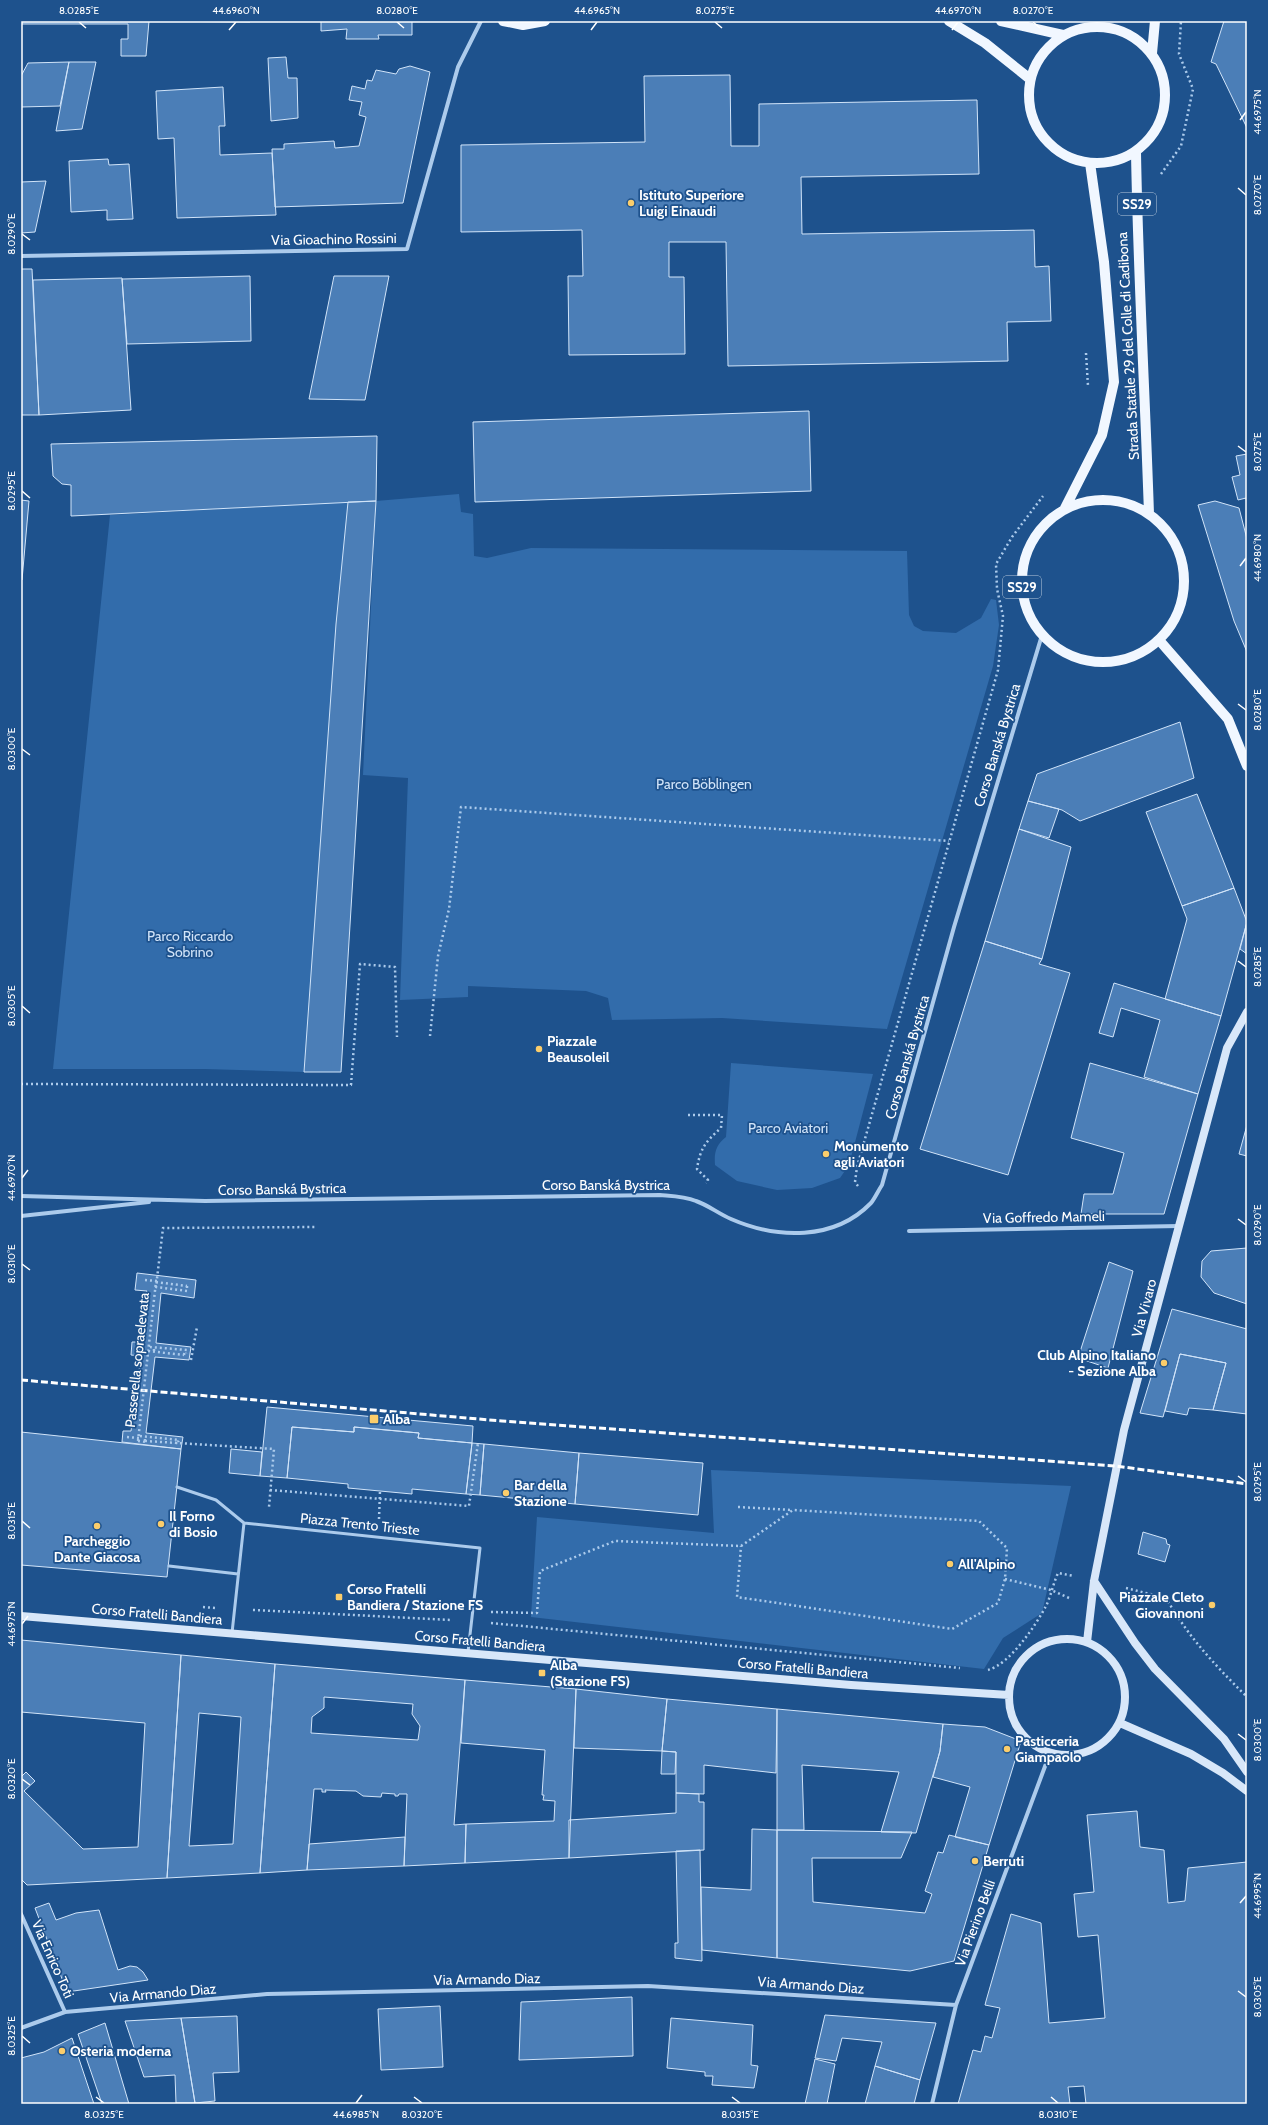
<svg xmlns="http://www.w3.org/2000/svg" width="1268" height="2125" font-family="Cabin,sans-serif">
	<rect width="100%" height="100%" fill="#1e528d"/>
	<path fill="#326cab" d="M 459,494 L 461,512 L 473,514 L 474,556 L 487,558 L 531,548 L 907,551 L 909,615 L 914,626 L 923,631 L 956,633 L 981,618 L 991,599 L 996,600 L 999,625 L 993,666 L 887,1029 L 722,1018 L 612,1020 L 608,998 L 586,991 L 468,986 L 468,997 L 400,1000 L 408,778 L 363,775 L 376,501 Z
		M 348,502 L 304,1072 L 205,1069 L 53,1069 L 110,515 Z
		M 731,1063 L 873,1074 L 849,1165 L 840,1178 L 812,1188 L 777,1190 L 737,1181 L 715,1165 C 714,1152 716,1145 726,1137 Z
		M 711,1470 L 1071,1486 L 1042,1613 L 1003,1638 L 984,1669 L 531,1617 L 537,1517 L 714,1533 Z"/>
	<path fill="#4b7eb7" stroke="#d1e4f9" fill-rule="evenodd" d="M 21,21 L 149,21 L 146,56 L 121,56 L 121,39 L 128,39 L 128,24 L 21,24 Z
		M 149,21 L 251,21 L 250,22 Z
		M 321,21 L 412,21 L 412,35 L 378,35 L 379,39 L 346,39 L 347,29 L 321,31 Z
		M 1224,21 L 1247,21 L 1247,128 L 1216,64 L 1211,62 Z
		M 286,57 L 288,78 L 297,78 L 298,118 L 271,121 L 268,58 Z
		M 69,62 L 60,106 L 21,107 L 21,76 L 28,63 Z
		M 69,62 L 96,62 L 82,129 L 56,131 Z
		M 410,66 L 430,72 L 403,203 L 275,207 L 272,149 L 284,149 L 284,144 L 334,141 L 335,148 L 359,146 L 366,117 L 359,115 L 362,102 L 349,100 L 352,86 L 365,89 L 367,80 L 372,81 L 376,70 L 396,74 L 399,69 Z
		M 730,75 L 731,146 L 759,146 L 759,104 L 977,100 L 979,174 L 801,177 L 802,234 L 1034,230 L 1035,267 L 1049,266 L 1051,321 L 1007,322 L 1008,361 L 728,366 L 726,242 L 669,242 L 669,277 L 684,277 L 685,354 L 569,355 L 568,276 L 583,276 L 582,230 L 461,232 L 461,145 L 645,142 L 644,76 Z
		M 223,87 L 225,126 L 219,126 L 220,155 L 272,153 L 276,215 L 177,218 L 174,138 L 158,139 L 156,91 Z
		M 108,159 L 109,165 L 129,164 L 133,219 L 107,220 L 107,210 L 71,212 L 69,161 Z
		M 46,181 L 35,232 L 21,233 L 21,182 Z
		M 21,269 L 32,269 L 39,415 L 21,415 Z
		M 250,276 L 251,341 L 127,344 L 122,279 Z
		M 334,276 L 389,276 L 365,400 L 309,399 Z
		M 122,278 L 131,410 L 39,415 L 33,280 Z
		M 809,411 L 811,491 L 475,502 L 473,422 Z
		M 377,436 L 376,501 L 71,516 L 71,485 L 62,484 L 53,476 L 51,444 Z
		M 1247,454 L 1247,504 L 1246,498 L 1238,500 L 1232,477 L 1240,475 L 1236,456 Z
		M 21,500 L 29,501 L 22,580 L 21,580 Z
		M 376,501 L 341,1072 L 304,1072 L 336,624 L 348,502 Z
		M 1215,501 L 1239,508 L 1247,539 L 1247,652 L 1234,621 L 1198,505 Z
		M 1180,722 L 1194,778 L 1080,821 L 1062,810 L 1028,801 L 1037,774 Z
		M 1197,794 L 1234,888 L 1182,906 L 1146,812 Z
		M 1028,801 L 1059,809 L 1049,838 L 1019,829 Z
		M 1019,829 L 1071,847 L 1042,959 L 985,941 Z
		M 1234,888 L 1247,922 L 1221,1016 L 1165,999 L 1187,919 L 1182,906 Z
		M 1247,922 L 1247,954 L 1240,949 Z
		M 985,941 L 1042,959 L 1039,964 L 1070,973 L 1008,1175 L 920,1149 Z
		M 1114,983 L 1221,1016 L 1198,1094 L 1144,1077 L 1160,1020 L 1121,1008 L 1113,1037 L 1099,1033 Z
		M 1090,1063 L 1198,1094 L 1164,1214 L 1081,1214 L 1084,1194 L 1113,1194 L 1124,1153 L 1071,1138 Z
		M 1247,1125 L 1247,1156 L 1239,1154 Z
		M 1247,1248 L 1247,1304 L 1214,1293 L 1201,1277 L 1202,1261 L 1211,1251 Z
		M 1109,1262 L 1133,1271 L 1108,1368 L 1078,1358 Z
		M 137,1273 L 196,1280 L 194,1298 L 161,1293 L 156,1343 L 191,1347 L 189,1360 L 155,1357 L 146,1433 L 183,1437 L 181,1449 L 122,1442 L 123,1431 L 131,1431 L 141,1356 L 131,1355 L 132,1342 L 142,1342 L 147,1291 L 135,1290 Z
		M 1172,1309 L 1247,1329 L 1247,1414 L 1213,1410 L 1226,1363 L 1180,1354 L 1163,1417 L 1140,1413 Z
		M 1180,1354 L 1226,1363 L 1213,1410 L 1189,1408 L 1187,1415 L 1165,1411 Z
		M 267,1407 L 473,1426 L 472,1443 L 418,1438 L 419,1433 L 354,1427 L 354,1432 L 292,1427 L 287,1478 L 260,1476 Z
		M 292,1427 L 354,1432 L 354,1427 L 419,1433 L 418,1438 L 472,1443 L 466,1494 L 412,1489 L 412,1494 L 348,1488 L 348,1484 L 287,1478 Z
		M 21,1432 L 181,1449 L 167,1577 L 21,1565 Z
		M 472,1443 L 484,1444 L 480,1495 L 466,1494 Z
		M 484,1444 L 579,1453 L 575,1504 L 480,1495 Z
		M 231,1449 L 262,1452 L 260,1476 L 229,1473 Z
		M 579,1453 L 703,1463 L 698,1515 L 575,1504 Z
		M 1143,1532 L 1166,1539 L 1167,1544 L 1170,1545 L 1165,1562 L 1138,1554 Z
		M 21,1640 L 181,1655 L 167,1878 L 27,1885 L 21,1879 L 21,1777 L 26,1772 L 35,1781 L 24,1791 L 83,1849 L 138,1847 L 145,1723 L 21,1712 Z
		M 181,1655 L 275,1664 L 260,1873 L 167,1878 ZM 199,1713 L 241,1717 L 233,1844 L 189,1846 Z
		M 275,1664 L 465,1680 L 454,1825 L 466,1824 L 465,1863 L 404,1866 L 407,1794 L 399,1794 L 398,1796 L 395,1796 L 395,1794 L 382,1793 L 381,1797 L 363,1796 L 356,1791 L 325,1790 L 326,1792 L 322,1792 L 322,1789 L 314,1789 L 307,1870 L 260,1873 ZM 324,1697 L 413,1704 L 412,1714 L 420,1726 L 418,1740 L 311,1733 L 312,1717 L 324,1708 Z
		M 465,1680 L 576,1689 L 569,1858 L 465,1863 L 466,1824 L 554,1821 L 555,1801 L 543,1800 L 544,1795 L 542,1795 L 545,1750 L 461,1743 Z
		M 576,1689 L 667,1699 L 662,1751 L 574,1748 Z
		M 667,1699 L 777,1709 L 776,1773 L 704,1765 L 704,1794 L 676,1793 L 676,1752 L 662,1751 Z
		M 777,1709 L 943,1724 L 940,1751 L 916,1833 L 881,1832 L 899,1772 L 802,1765 L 804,1830 L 777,1830 Z
		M 943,1724 L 985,1727 L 1021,1741 L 989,1845 L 955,1837 L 970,1787 L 933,1777 L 940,1751 Z
		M 662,1751 L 676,1752 L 675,1774 L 661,1774 Z
		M 676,1793 L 699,1794 L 699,1802 L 704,1802 L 704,1850 L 569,1858 L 569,1820 L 676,1813 Z
		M 1137,1811 L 1140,1847 L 1164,1850 L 1168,1903 L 1185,1901 L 1188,1868 L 1247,1862 L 1247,2104 L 1086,2104 L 1084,2086 L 1068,2087 L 1070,2104 L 958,2104 L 973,2050 L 981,2052 L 985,2036 L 992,2038 L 1000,2008 L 985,2005 L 986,2001 L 1011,1914 L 1041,1923 L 1049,2023 L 1105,2018 L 1098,1935 L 1078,1937 L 1074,1894 L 1094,1892 L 1087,1815 Z
		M 752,1829 L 777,1830 L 777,1958 L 702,1950 L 701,1887 L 751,1890 Z
		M 777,1830 L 912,1832 L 901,1858 L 812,1858 L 813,1902 L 925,1913 L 932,1894 L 925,1891 L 938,1852 L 943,1853 L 949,1835 L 989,1845 L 954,1961 L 910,1971 L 777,1958 Z
		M 405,1837 L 404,1866 L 307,1870 L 309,1844 Z
		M 700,1850 L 702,1961 L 675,1958 L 675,1943 L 678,1943 L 676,1851 Z
		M 49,1903 L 56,1920 L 76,1913 L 99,1910 L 118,1970 L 130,1966 L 137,1967 L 143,1972 L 148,1980 L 67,1992 L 35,1908 Z
		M 632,1997 L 633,2056 L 519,2060 L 521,2002 Z
		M 440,2006 L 443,2067 L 381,2070 L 378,2009 Z
		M 825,2015 L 936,2023 L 920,2080 L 875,2066 L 882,2042 L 842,2038 L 836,2061 L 815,2058 Z
		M 237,2016 L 239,2072 L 213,2073 L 215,2101 L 195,2103 L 181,2018 Z
		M 181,2018 L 195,2103 L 176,2103 L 175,2075 L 144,2077 L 125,2021 Z
		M 671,2018 L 753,2025 L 751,2065 L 758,2066 L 754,2088 L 712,2085 L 713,2076 L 705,2076 L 705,2072 L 667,2068 Z
		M 105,2023 L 129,2104 L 102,2104 L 78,2034 Z
		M 72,2038 L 94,2104 L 21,2104 L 21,2058 L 44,2052 Z
		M 815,2059 L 835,2064 L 827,2104 L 805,2104 Z
		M 875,2066 L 920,2080 L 914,2104 L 865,2104 Z"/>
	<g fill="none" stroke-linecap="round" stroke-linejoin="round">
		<path stroke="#accbec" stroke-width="2.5" stroke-dasharray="2 3" stroke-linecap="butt" d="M 1161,174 L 1181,146 L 1193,89 L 1179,54 L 1181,21
			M 1086,353 L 1088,386
			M 430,1036 L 438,956 L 449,909 L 461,807 L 949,841
			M 21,1084 L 351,1085 L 360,964 L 395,967 L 397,1037
			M 688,1115 L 722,1115 L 721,1128 C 705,1142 700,1149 697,1169 L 708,1180 L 706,1183
			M 858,1186 L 855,1182 L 857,1167 L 998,670 L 1003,616 L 997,589 L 996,564 L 1012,537 L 1043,496
			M 145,1280 L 157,1281
			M 187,1286 L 187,1291 L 156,1287 L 163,1228 L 317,1227
			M 138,1350 L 149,1351 L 150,1347 L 187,1350 L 186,1353
			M 148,1351 L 184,1355
			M 191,1360 L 197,1327
			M 127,1437 L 140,1438 L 140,1436 L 179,1440 L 178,1442
			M 138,1441 L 146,1442
			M 145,1441 L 274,1449 L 269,1507
			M 270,1490 L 469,1506 L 478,1443
			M 738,1507 L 792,1510
			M 379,1519 L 380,1491
			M 1005,1579 L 1051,1590 L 1069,1598
			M 1126,1588 L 1166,1598 C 1190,1639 1214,1664 1247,1697
			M 203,1607 L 216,1608
			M 253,1610 L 452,1620
			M 491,1612 L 537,1613 L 540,1571 L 615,1541 L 741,1546 L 793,1510 L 979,1521 L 1007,1548 L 1005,1579 L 998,1603 L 952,1629 L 737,1597 L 741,1546
			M 491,1623 L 960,1668
			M 988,1670 C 1010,1664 1036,1625 1046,1606 C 1051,1596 1053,1584 1058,1573 L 1074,1576"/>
		<path stroke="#accbec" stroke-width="3" d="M 177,1487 L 216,1500 L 244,1523
			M 169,1566 L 238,1574
			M 232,1633 L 244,1523 L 480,1548 L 468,1652"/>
		<path stroke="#accbec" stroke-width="4" d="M 21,256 L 407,249 L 458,67 L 481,21
			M 21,1196 L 205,1201 L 660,1195 C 672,1196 684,1196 696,1201 C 708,1205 719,1214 731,1219 C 777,1239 834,1241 871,1203 C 875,1198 878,1191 882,1185 L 954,927 L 1042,635
			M 21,1216 L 149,1202
			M 909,1231 L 1179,1226
			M 21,1914 L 65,2012
			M 21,2028 L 65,2012 L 267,1994 L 648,1986 L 956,2005
			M 932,2104 L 956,2005 L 1050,1753"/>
		<path stroke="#d8e7f9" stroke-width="8" d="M 1094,1581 L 1135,1643 L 1155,1669 L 1224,1739 L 1247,1772
			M 21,1616 L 851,1685 L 1009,1695
			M1009 1697a58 58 0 1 1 116 0a58 58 0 1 1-116 0Z
			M 1087,1642 L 1094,1581 L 1124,1430 L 1227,1048 L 1247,1012
			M 1120,1723 L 1191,1754 L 1223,1773 L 1247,1791"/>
		<path stroke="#f1f7ff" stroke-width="10" d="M 503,21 L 523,25 L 545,21
			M 949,21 L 985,43 L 1030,79
			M 1001,21 L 1063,35
			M1029 95a68 68 0 1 1 136 0a68 68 0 1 1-136 0Z
			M 1152,53 L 1155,21
			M 1136,152 C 1138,273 1145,393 1149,514
			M1022 581a81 81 0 1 1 162 0a81 81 0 1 1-162 0Z
			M 1064,510 L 1102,435 L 1114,382 L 1104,262 L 1090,163
			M 1159,640 L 1228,719 L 1247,766"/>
		<path stroke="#fff" stroke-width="3" stroke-dasharray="7 3" stroke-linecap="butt" d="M 21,1380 L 502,1421 L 1116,1466 L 1247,1484"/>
		<path stroke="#accbec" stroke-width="2.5" stroke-dasharray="2 3" stroke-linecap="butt" d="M 154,1351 L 154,1347
			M 184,1355 L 185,1350
			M 138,1441 L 156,1282 L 187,1286
			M 145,1441 L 145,1436
			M 176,1444 L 177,1439"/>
	</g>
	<path fill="none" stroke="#fff" stroke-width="1.5" d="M 79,22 L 86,28M 397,22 L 404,28M 715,22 L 722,28M 1033,22 L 1040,28M 229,30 L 236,22M 591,30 L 597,22M 952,30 L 958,22M 1240,120 L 1246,112M 1238,188 L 1246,195M 22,234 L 30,240M 1238,446 L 1246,452M 22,491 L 30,498M 1240,566 L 1246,558M 1238,704 L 1246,710M 22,749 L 30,755M 1238,961 L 1246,967M 22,1006 L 30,1013M 22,1178 L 28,1170M 1238,1219 L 1246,1225M 22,1264 L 30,1270M 1238,1476 L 1246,1482M 22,1521 L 30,1528M 22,1624 L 28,1616M 1238,1734 L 1246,1740M 22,1779 L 30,1785M 1240,1903 L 1246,1896M 1238,1991 L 1246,1997M 22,2036 L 30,2043M 96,2097 L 104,2103M 414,2097 L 422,2103M 732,2097 L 740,2103M 1051,2097 L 1058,2103M 356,2103 L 362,2095"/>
	<g fill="#fbcd6b" stroke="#1e528d" stroke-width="1.5">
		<circle cx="631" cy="203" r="4"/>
		<circle cx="539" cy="1049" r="4"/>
		<circle cx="826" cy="1154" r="4"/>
		<circle cx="1164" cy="1363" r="4"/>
		<rect x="369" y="1414" width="10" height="10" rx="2"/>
		<circle cx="506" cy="1493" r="4"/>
		<circle cx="161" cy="1524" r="4"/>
		<circle cx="97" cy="1526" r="4"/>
		<circle cx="950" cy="1564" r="4"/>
		<rect x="335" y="1593" width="8" height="8" rx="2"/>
		<circle cx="1212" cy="1605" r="4"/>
		<rect x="538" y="1669" width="8" height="8" rx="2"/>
		<circle cx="1007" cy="1749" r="4"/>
		<circle cx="975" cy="1861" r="4"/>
		<circle cx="62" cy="2051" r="4"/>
	</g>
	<g text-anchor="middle" stroke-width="3.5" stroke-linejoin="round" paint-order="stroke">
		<g fill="#1e528d" stroke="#bccbdd" stroke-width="1">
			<rect x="1118" y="193" width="38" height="22" rx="3"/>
			<rect x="1003" y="576" width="38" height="22" rx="3"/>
		</g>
		<g font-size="13" font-weight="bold" fill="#fff">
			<text x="1137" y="209">SS29</text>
			<text x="1022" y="592">SS29</text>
		</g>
		<g font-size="14" font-weight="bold" fill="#fff" stroke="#1e528d" text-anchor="start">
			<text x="639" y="200">Istituto Superiore<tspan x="639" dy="16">Luigi Einaudi</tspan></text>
			<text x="547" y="1046">Piazzale<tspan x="547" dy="16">Beausoleil</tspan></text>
			<text x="834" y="1151">Monumento<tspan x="834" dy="16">agli Aviatori</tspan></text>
			<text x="1156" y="1360" text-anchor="end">Club Alpino Italiano<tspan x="1156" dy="16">- Sezione Alba</tspan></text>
			<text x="383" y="1424">Alba</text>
			<text x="514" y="1490">Bar della<tspan x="514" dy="16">Stazione</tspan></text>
			<text x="169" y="1521">Il Forno<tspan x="169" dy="16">di Bosio</tspan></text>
			<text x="97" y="1546" text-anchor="middle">Parcheggio<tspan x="97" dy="16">Dante Giacosa</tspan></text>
			<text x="958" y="1569">All'Alpino</text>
			<text x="347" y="1594">Corso Fratelli<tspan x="347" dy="16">Bandiera / Stazione FS</tspan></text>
			<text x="1204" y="1602" text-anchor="end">Piazzale Cleto<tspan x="1204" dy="16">Giovannoni</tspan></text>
			<text x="550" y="1670">Alba<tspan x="550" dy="16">(Stazione FS)</tspan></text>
			<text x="1015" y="1746">Pasticceria<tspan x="1015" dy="16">Giampaolo</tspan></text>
			<text x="983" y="1866">Berruti</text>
			<text x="70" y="2056">Osteria moderna</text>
		</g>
		<g font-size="14" fill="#fff" stroke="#1e528d">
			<text transform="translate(334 239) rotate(-1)" y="5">Via Gioachino Rossini</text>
			<text transform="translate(1128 346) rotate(-93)" y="5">Strada Statale 29 del Colle di Cadibona</text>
			<text transform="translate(997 745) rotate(-73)" y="5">Corso Banská Bystrica</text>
			<text transform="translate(907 1057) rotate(-74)" y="5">Corso Banská Bystrica</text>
			<text x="606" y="1190">Corso Banská Bystrica</text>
			<text transform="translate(282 1189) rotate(-1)" y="5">Corso Banská Bystrica</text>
			<text transform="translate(1044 1217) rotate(-1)" y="5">Via Goffredo Mameli</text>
			<text transform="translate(1144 1308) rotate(-75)" y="5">Via Vivaro</text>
			<text transform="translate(137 1360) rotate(-84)" y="5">Passerella sopraelevata</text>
			<text transform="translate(360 1524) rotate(6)" y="5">Piazza Trento Trieste</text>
			<text transform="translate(157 1614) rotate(5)" y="5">Corso Fratelli Bandiera</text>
			<text transform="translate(480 1641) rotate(5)" y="5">Corso Fratelli Bandiera</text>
			<text transform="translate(803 1668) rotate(5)" y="5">Corso Fratelli Bandiera</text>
			<text transform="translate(975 1923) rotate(-70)" y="5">Via Pierino Belli</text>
			<text transform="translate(53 1959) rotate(66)" y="5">Via Enrico Toti</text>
			<text transform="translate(487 1979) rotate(-1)" y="5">Via Armando Diaz</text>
			<text transform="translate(811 1985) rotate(4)" y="5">Via Armando Diaz</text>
			<text transform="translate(163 1993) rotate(-5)" y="5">Via Armando Diaz</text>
		</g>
		<g font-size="14" fill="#d1e4f9" stroke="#1e528d">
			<text x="704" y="789">Parco Böblingen</text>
			<text x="190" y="941">Parco Riccardo<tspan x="190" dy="16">Sobrino</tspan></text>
			<text x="788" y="1133">Parco Aviatori</text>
		</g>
	</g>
	<rect width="1268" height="2125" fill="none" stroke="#1e528d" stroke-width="44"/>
	<rect x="22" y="22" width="1224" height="2081" fill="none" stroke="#fff" stroke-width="1.5"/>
	<g font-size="10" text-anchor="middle" fill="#fff">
		<text x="79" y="14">8.0285°E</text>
		<text x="236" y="14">44.6960°N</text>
		<text x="397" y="14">8.0280°E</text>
		<text x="597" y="14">44.6965°N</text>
		<text x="715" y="14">8.0275°E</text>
		<text x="958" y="14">44.6970°N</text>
		<text x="1033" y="14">8.0270°E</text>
		<text transform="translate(1257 112) rotate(-90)" y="4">44.6975°N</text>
		<text transform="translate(1257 195) rotate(-90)" y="4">8.0270°E</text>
		<text transform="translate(11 234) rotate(-90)" y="4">8.0290°E</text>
		<text transform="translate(1257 452) rotate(-90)" y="4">8.0275°E</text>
		<text transform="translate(11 491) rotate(-90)" y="4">8.0295°E</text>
		<text transform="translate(1257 558) rotate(-90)" y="4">44.6980°N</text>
		<text transform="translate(1257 710) rotate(-90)" y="4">8.0280°E</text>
		<text transform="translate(11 749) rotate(-90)" y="4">8.0300°E</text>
		<text transform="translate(1257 967) rotate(-90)" y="4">8.0285°E</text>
		<text transform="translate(11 1006) rotate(-90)" y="4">8.0305°E</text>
		<text transform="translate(11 1178) rotate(-90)" y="4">44.6970°N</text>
		<text transform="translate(1257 1225) rotate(-90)" y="4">8.0290°E</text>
		<text transform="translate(11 1264) rotate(-90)" y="4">8.0310°E</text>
		<text transform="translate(1257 1482) rotate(-90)" y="4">8.0295°E</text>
		<text transform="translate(11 1521) rotate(-90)" y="4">8.0315°E</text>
		<text transform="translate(11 1624) rotate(-90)" y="4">44.6975°N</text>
		<text transform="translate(1257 1740) rotate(-90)" y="4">8.0300°E</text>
		<text transform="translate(11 1779) rotate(-90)" y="4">8.0320°E</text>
		<text transform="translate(1257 1896) rotate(-90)" y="4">44.6995°N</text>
		<text transform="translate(1257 1997) rotate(-90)" y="4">8.0305°E</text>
		<text transform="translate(11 2036) rotate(-90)" y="4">8.0325°E</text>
		<text x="104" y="2118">8.0325°E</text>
		<text x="356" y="2118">44.6985°N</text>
		<text x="422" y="2118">8.0320°E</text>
		<text x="740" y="2118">8.0315°E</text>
		<text x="1058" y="2118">8.0310°E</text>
	</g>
</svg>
